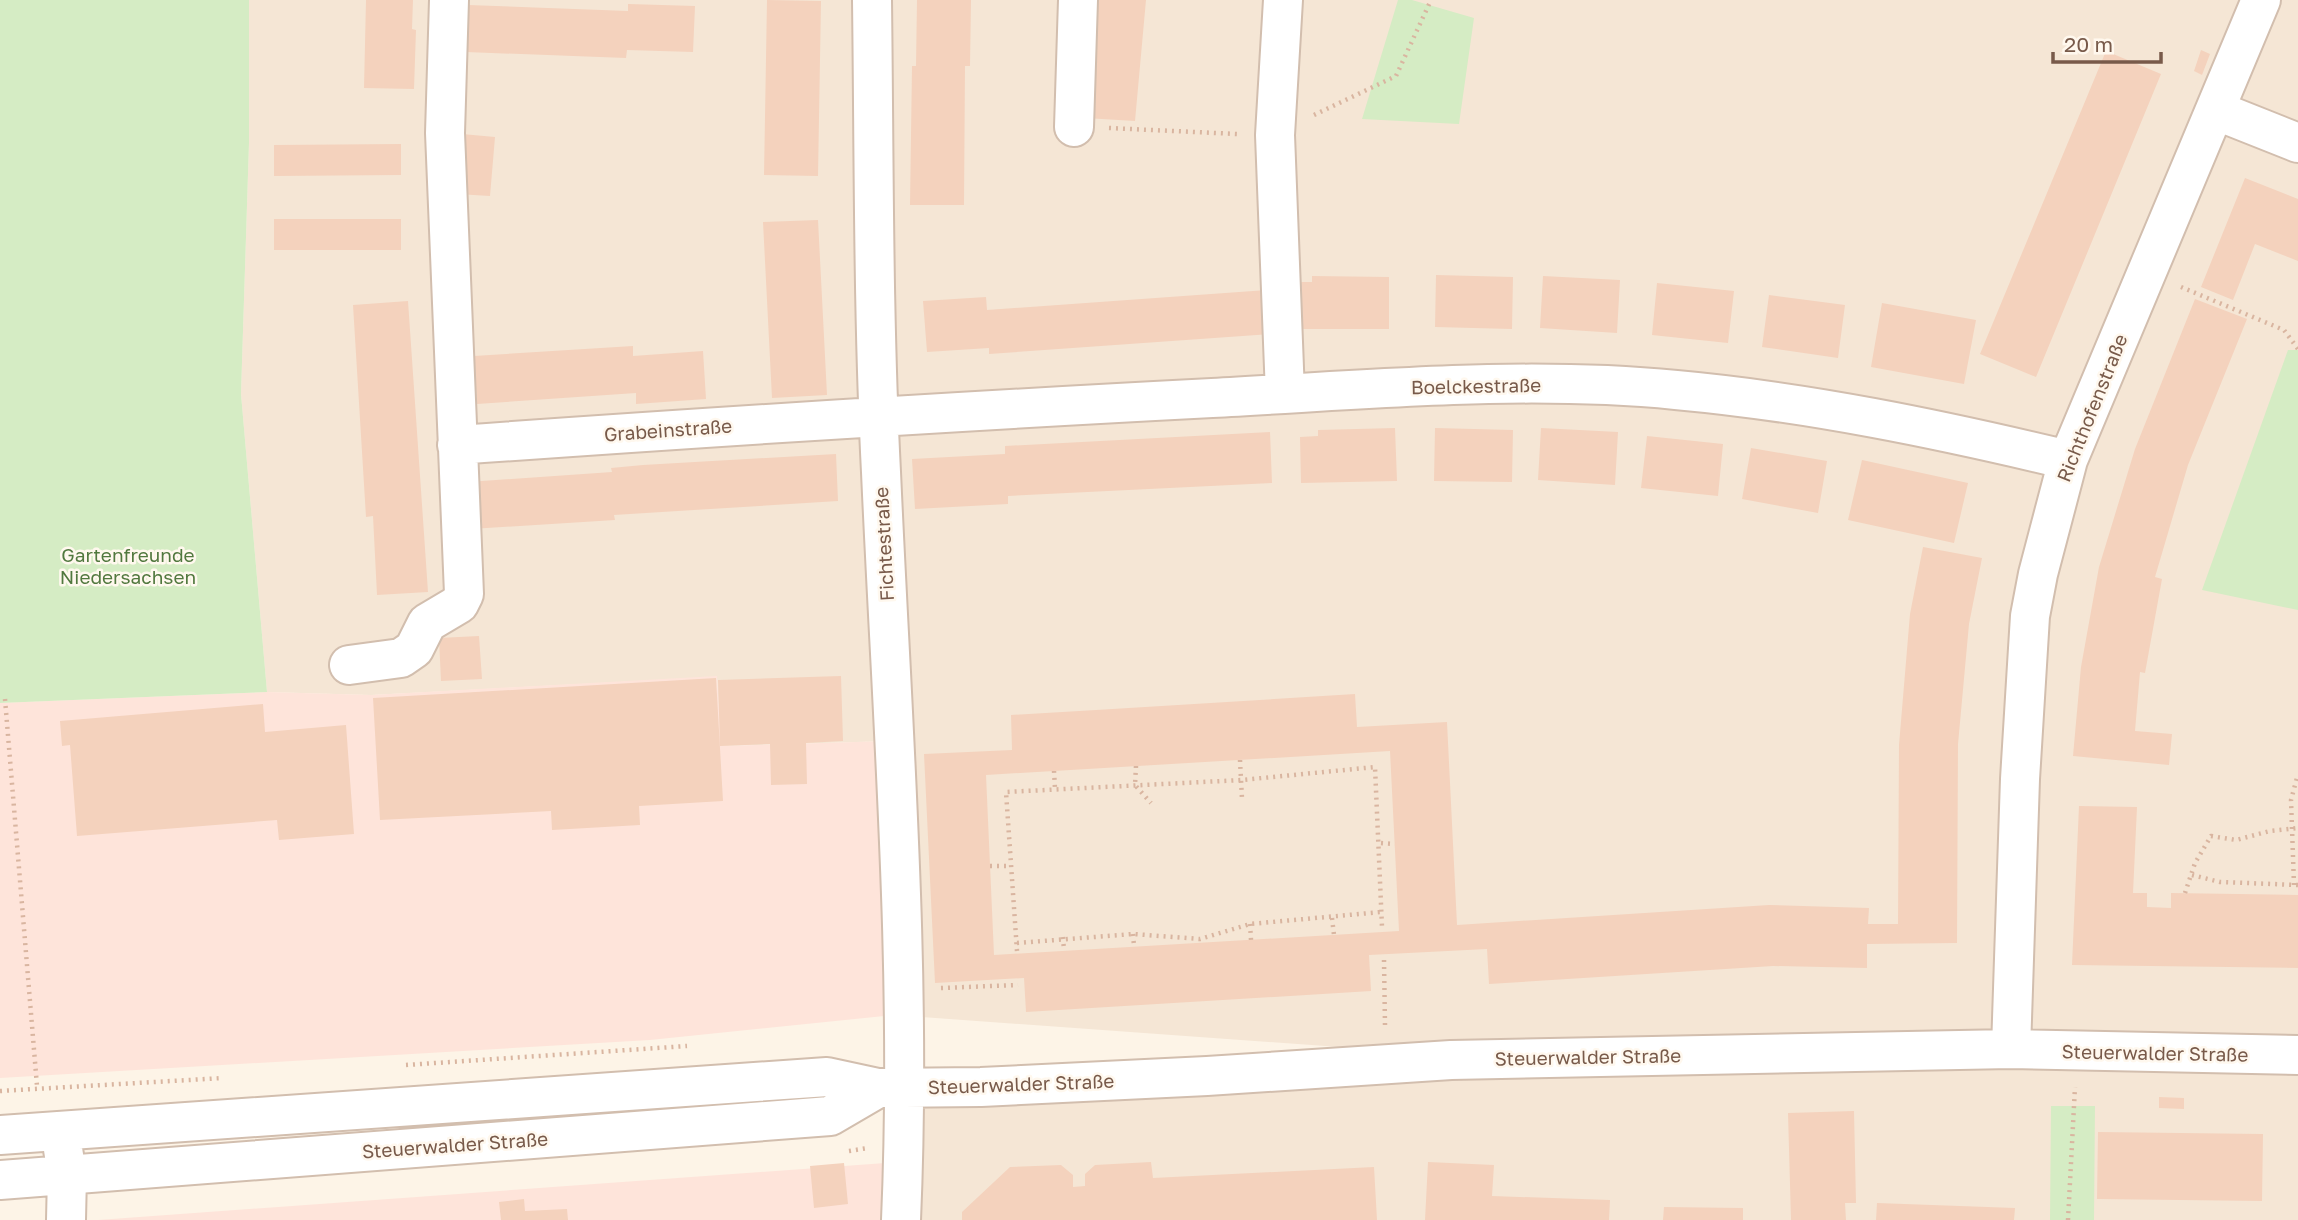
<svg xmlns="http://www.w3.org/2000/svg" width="2298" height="1220" font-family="'Golos Text',sans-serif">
	<rect width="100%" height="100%" fill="#fdf4e7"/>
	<path fill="#f5e6d5" d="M 249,0 L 2298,0 L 2298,1047 L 1450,1055 L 894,1015 L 890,741 L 721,746 L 717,677 L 371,695 L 267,692 L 241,394 L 249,143 Z
		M 2298,1056 L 2298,1220 L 907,1220 L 910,1105 L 1453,1066 Z"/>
	<path fill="#fee4da" d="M 717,676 L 721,746 L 890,741 L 894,1015 L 650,1040 L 0,1078 L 0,703 L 267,692 L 371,695 Z
		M 899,1162 L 898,1220 L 98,1220 Z"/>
	<path fill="#d5ecc4" d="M 0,0 L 249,0 L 249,143 L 241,394 L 267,692 L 0,703 Z
		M 1398,0 L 1412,0 L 1474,18 L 1459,124 L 1362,119 Z
		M 2288,350 L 2298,350 L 2298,610 L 2202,590 Z
		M 2051,1106 L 2095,1106 L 2094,1220 L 2050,1220 Z"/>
	<path fill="#f4d2bd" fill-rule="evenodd" d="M 366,0 L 413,0 L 412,29 L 416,30 L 414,89 L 364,88 Z
		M 767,0 L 821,1 L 818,176 L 764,175 Z
		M 917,0 L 971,0 L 970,66 L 965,66 L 964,205 L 910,205 L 912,66 L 916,66 Z
		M 1097,0 L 1146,0 L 1135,121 L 1085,118 Z
		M 628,4 L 695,6 L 693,52 L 627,50 L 626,58 L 466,52 L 468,5 L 628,11 Z
		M 2201,50 L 2210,54 L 2202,75 L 2194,71 Z
		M 2106,51 L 2161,74 L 2036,377 L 1980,354 Z
		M 462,134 L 495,137 L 490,196 L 457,194 Z
		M 401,144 L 401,175 L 274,176 L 274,145 Z
		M 2245,178 L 2298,199 L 2298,261 L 2255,244 L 2233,300 L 2201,287 Z
		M 274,219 L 401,219 L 401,250 L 274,250 Z
		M 818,220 L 827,395 L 772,398 L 763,222 Z
		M 1436,275 L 1513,277 L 1512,329 L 1435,327 Z
		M 1312,276 L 1389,277 L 1389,329 L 1294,329 L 1294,282 L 1312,282 Z
		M 1543,276 L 1620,280 L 1617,333 L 1540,328 Z
		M 1657,283 L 1734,291 L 1728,343 L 1652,335 Z
		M 1267,290 L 1271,334 L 989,354 L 989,348 L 927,352 L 923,301 L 986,297 L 987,310 Z
		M 1769,295 L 1845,305 L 1838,358 L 1762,347 Z
		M 2195,299 L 2247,319 L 2188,465 L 2155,577 L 2162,579 L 2145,673 L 2140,672 L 2135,731 L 2172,734 L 2169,765 L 2073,756 L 2081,667 L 2099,567 L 2135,449 Z
		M 408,301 L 428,592 L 377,595 L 373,516 L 366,517 L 353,305 Z
		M 1882,303 L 1976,320 L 1964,384 L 1871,367 Z
		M 633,346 L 633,356 L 703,351 L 706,399 L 636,404 L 636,393 L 477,404 L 474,356 Z
		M 1395,428 L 1397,481 L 1301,483 L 1300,437 L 1318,436 L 1318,430 Z
		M 1435,428 L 1513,430 L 1512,482 L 1434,481 Z
		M 1541,428 L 1618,432 L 1615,485 L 1538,480 Z
		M 1270,432 L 1272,483 L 1008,496 L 1008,504 L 915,509 L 912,459 L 1005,454 L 1005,446 Z
		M 1647,436 L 1723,444 L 1718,496 L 1641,488 Z
		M 1751,448 L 1827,461 L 1818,513 L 1742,499 Z
		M 836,454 L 838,501 L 614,515 L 615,520 L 471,529 L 468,482 L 612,472 L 611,468 L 643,465 Z
		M 1862,460 L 1968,483 L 1954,543 L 1848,520 Z
		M 1923,547 L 1982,558 L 1969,624 L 1958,744 L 1957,943 L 1867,944 L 1867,968 L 1773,966 L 1489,984 L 1487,949 L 1369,955 L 1371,991 L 1026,1012 L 1024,978 L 935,983 L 924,754 L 1012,750 L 1011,715 L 1096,710 L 1355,694 L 1357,727 L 1447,722 L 1457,925 L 1769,905 L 1869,908 L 1868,924 L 1898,924 L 1899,745 L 1910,614 ZM 1390,751 L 1399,931 L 994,955 L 986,775 Z
		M 479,636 L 482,679 L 441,681 L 439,638 Z
		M 841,676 L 843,741 L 806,743 L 807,784 L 771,785 L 770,744 L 720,746 L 718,680 Z
		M 716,678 L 723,801 L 639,806 L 640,825 L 552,830 L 551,811 L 380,820 L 373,698 Z
		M 263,704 L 265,732 L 346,725 L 354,834 L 279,840 L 277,820 L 77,836 L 70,745 L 62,746 L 60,721 Z
		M 2079,806 L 2137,807 L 2133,893 L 2147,893 L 2147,907 L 2171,908 L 2171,893 L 2298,895 L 2298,968 L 2072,965 Z
		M 2159,1097 L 2184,1098 L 2184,1109 L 2159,1108 Z
		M 1854,1111 L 1856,1203 L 1845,1203 L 1846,1220 L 1791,1220 L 1788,1113 Z
		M 2098,1132 L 2263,1134 L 2262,1201 L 2097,1199 Z
		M 1151,1162 L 1153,1178 L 1374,1167 L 1377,1220 L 962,1220 L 962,1212 L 1010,1167 L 1061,1165 L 1073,1175 L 1073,1187 L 1085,1186 L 1085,1174 L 1095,1165 Z
		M 1428,1162 L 1494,1165 L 1492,1196 L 1610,1200 L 1609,1220 L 1425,1220 Z
		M 844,1163 L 848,1204 L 814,1208 L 810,1166 Z
		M 524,1199 L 525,1211 L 567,1209 L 568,1220 L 501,1220 L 499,1202 Z
		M 1877,1203 L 2015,1208 L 2014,1220 L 1876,1220 Z
		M 1664,1207 L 1743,1208 L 1743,1220 L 1663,1220 Z"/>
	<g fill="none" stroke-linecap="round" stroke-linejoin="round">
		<defs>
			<path id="minor" d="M 872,0 C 874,157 873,315 881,472 C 892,721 912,971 901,1220
				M 1283,0 L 1275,135 L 1285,394
				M 2215,110 L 2298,143
				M 1074,127 L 1078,0
				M 457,445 C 709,427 960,411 1212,398 C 1367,390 1521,375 1676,390 C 1808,402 1939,429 2068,460
				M 349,665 L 401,658 L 414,649 L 427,623 L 459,604 L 464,594 L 445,133 L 449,0
				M 2011,1049 L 2020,779 L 2030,616 L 2038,574 L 2068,460 L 2261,0
				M 0,1135 L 827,1077 L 878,1088 L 981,1087 L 1207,1076 L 1451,1060 L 2011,1049 L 2298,1055
				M 63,1149 L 67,1175 L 66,1220
				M 0,1180 L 830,1116 L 878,1088"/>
		</defs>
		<use href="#minor" stroke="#d2beae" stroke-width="42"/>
		<path stroke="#d9b5a0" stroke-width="4.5" stroke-dasharray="2 5" stroke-linecap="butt" d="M 1314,115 L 1396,76 L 1431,0
			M 1109,128 L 1237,134
			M 2181,287 L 2284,330 L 2298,349
			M 5,699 L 37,1086
			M 1240,760 L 1242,799
			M 1136,766 L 1135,785 L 1151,803
			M 1054,771 L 1055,789
			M 1381,843 L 1395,844
			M 990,866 L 1010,866
			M 2192,875 L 2220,882 L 2298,885
			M 2294,885 L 2291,800 L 2298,774
			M 2185,893 L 2195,863 L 2211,836 L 2236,840 L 2270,831 L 2298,828
			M 1332,918 L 1334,935
			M 1250,924 L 1251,940
			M 1133,934 L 1134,946
			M 1063,937 L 1064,951
			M 1017,943 L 1133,934 L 1200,939 L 1250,924 L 1381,912
			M 1017,951 L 1006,792 L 1242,780 L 1375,767 L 1382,927
			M 1384,960 L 1385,1026
			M 941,988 L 1018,985
			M 406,1065 L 687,1046
			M 0,1091 L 223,1078
			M 849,1151 L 868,1148
			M 2068,1220 L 2075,1087"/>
		<use href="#minor" stroke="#fff" stroke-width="38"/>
	</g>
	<g text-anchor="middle" stroke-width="5" stroke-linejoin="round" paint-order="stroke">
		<g font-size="19" fill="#785a4a" stroke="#fff8ee">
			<text transform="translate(1476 386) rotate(-1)" y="7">Boelckestraße</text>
			<text transform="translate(2092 408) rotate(-68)" y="7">Richthofenstraße</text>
			<text transform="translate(668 430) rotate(-4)" y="7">Grabeinstraße</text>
			<text transform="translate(884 544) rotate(-93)" y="7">Fichtestraße</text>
			<text transform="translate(2155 1053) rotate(1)" y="7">Steuerwalder Straße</text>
			<text transform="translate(1588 1057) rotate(-1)" y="7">Steuerwalder Straße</text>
			<text transform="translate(1021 1084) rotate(-2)" y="7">Steuerwalder Straße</text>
			<text transform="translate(455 1145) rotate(-4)" y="7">Steuerwalder Straße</text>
		</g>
		<g font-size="19" fill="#51783e" stroke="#fff8ee">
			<text x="128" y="562">Gartenfreunde<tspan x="128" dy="22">Niedersachsen</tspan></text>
		</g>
	</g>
	<path d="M2053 52v10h108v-10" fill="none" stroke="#785a4a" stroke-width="3.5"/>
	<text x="2064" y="52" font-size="21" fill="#785a4a" stroke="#fff8ee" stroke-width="5" paint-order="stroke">20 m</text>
</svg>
